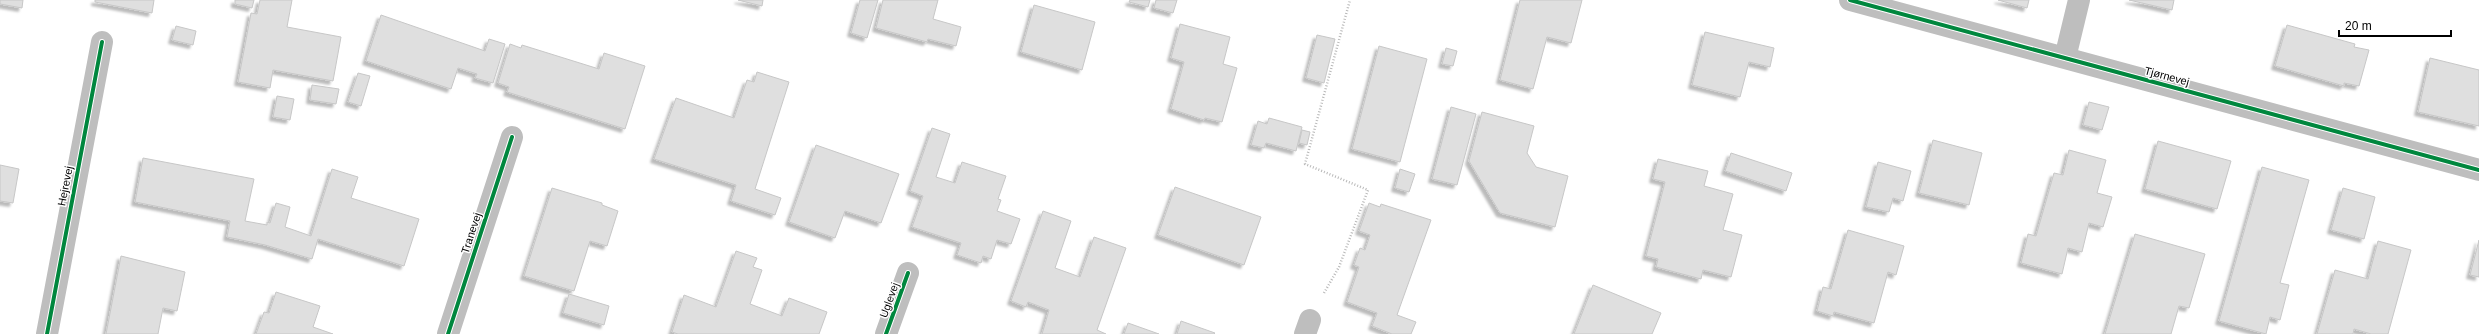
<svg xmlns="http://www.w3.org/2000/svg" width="2479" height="334" font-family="Arial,sans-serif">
	<defs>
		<filter id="shadow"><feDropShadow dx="-3.5" dy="3.5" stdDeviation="1" flood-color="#0004"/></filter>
	</defs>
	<rect width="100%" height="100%" fill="#fff"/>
	<path fill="#dfdfdf" stroke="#c7c7c7" filter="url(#shadow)" d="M 0,0 L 23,0 L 22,8 L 0,4 Z
		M 95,0 L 154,0 L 152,13 L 95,2 Z
		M 235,0 L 254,0 L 252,8 L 235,4 Z
		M 260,0 L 292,0 L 287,27 L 341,37 L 333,81 L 273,70 L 270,88 L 238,82 L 251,13 L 257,14 Z
		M 738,0 L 763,0 L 762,6 Z
		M 860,0 L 878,0 L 867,38 L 851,33 Z
		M 883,0 L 938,0 L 933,19 L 961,27 L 956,46 L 928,39 L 927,42 L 876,28 Z
		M 1130,0 L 1150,0 L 1148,7 L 1129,2 Z
		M 1156,0 L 1177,0 L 1173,13 L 1154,8 Z
		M 1520,0 L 1582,0 L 1571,43 L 1547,37 L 1533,89 L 1500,80 Z
		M 1998,0 L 2029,0 L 2027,8 Z
		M 2129,0 L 2174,0 L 2172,10 Z
		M 1034,5 L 1095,22 L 1082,70 L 1021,52 Z
		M 381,15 L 485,51 L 489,39 L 505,44 L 493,83 L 475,78 L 477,74 L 458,68 L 451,89 L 366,61 Z
		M 1180,24 L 1230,37 L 1223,64 L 1237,68 L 1222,122 L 1205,118 L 1204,120 L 1171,109 L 1184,62 L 1171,58 Z
		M 2287,25 L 2355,44 L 2354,47 L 2369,50 L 2359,86 L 2344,83 L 2344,86 L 2275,66 Z
		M 176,26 L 196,31 L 193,45 L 172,40 Z
		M 1705,32 L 1774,48 L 1770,67 L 1749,62 L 1740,97 L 1692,85 Z
		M 1317,35 L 1335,39 L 1324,83 L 1306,78 Z
		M 510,44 L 521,48 L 522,45 L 599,69 L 604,53 L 645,66 L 625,129 L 507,92 L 509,87 L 498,83 Z
		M 1379,46 L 1427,59 L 1400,162 L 1352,149 Z
		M 1446,48 L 1457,51 L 1453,66 L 1442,64 Z
		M 2430,58 L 2479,70 L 2479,126 L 2418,112 Z
		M 757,72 L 789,82 L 755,189 L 781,198 L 775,215 L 731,201 L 736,185 L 654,159 L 676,98 L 734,118 L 747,80 L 754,82 Z
		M 358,73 L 370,76 L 361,106 L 348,102 Z
		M 312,85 L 339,89 L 336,104 L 310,100 Z
		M 277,96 L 294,99 L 290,120 L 273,117 Z
		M 2089,102 L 2109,107 L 2102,130 L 2083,125 Z
		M 1451,107 L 1476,114 L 1457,185 L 1432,179 Z
		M 1482,112 L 1534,126 L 1527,153 L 1536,167 L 1568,176 L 1555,227 L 1500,213 L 1469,161 Z
		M 1269,118 L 1302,127 L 1296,151 L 1266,143 L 1264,148 L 1251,145 L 1258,121 L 1267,124 Z
		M 932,128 L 950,134 L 936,177 L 955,183 L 962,162 L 1006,176 L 998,199 L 1001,200 L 997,211 L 1020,219 L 1011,244 L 997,240 L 991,259 L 983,256 L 981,263 L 957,255 L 961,243 L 912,227 L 923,196 L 910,191 Z
		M 1302,130 L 1310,132 L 1307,145 L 1299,143 Z
		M 1933,140 L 1982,153 L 1969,205 L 1919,193 Z
		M 2158,141 L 2231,161 L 2217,209 L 2145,189 Z
		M 816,145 L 899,174 L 881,223 L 845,211 L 835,238 L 789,222 Z
		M 2069,150 L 2106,160 L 2097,193 L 2112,197 L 2103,227 L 2089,223 L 2082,252 L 2068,248 L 2062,274 L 2021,263 L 2028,234 L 2036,236 L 2054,173 L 2063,175 Z
		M 1731,153 L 1792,173 L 1786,191 L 1725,171 Z
		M 143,158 L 254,179 L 245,221 L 267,225 L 267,222 L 270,223 L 276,203 L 290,207 L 285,227 L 311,236 L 332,169 L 358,177 L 351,198 L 419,219 L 404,266 L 318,239 L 312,259 L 265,245 L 227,237 L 230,221 L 135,202 Z
		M 1658,159 L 1708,171 L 1704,186 L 1733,194 L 1723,230 L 1742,235 L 1731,277 L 1703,270 L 1701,279 L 1656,267 L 1658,259 L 1646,256 L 1665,182 L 1653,179 Z
		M 1878,162 L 1911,171 L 1903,201 L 1893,198 L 1889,212 L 1866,207 Z
		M 0,165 L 19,169 L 13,203 L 0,201 Z
		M 2262,167 L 2309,180 L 2280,283 L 2289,285 L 2280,320 L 2270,317 L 2266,334 L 2219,321 Z
		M 1400,169 L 1415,174 L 1409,192 L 1395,188 Z
		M 1175,187 L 1261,217 L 1244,265 L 1158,235 Z
		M 552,188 L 602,203 L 602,205 L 618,211 L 607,246 L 590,241 L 574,291 L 524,276 Z
		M 2343,188 L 2375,197 L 2364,239 L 2331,230 Z
		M 1369,203 L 1380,207 L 1381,204 L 1431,220 L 1397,315 L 1416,322 L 1411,334 L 1392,334 L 1372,326 L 1377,313 L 1347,302 L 1359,267 L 1354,265 L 1360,248 L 1365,250 L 1370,235 L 1359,231 Z
		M 1043,211 L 1071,221 L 1055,268 L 1080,277 L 1094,237 L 1126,248 L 1097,330 L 1106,334 L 1042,334 L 1049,310 L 1028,302 L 1026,307 L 1011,301 Z
		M 1848,230 L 1904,246 L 1896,275 L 1888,272 L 1874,323 L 1834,312 L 1833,316 L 1817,311 L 1823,287 L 1831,289 Z
		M 2135,234 L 2205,254 L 2189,308 L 2179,306 L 2171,334 L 2105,334 Z
		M 2479,240 L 2479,277 L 2470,275 Z
		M 2378,241 L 2411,250 L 2388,334 L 2371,334 L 2354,329 L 2353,334 L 2317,334 L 2335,270 L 2368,279 Z
		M 736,251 L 757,258 L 753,267 L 762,270 L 750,304 L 782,316 L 789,298 L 827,312 L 819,334 L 678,334 L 672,332 L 684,295 L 716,307 Z
		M 121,256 L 185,272 L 177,311 L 163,308 L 158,334 L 106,334 Z
		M 1593,285 L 1661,313 L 1652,334 L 1574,334 Z
		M 276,292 L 320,306 L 313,327 L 333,334 L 256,334 L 264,312 L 269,313 Z
		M 569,294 L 609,306 L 604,325 L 563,313 Z
		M 1181,321 L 1215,333 L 1214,334 L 1177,334 Z
		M 1128,323 L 1159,334 L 1124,334 Z"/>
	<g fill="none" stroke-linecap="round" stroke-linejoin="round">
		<path stroke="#b9b9b9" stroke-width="2.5" stroke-dasharray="1 2" stroke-linecap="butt" d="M 1324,293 L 1339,267 L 1368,190 L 1305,164 L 1350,0"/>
		<path stroke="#bebebe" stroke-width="22" d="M 1850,0 L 2479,170
			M 2065,58 L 2079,0
			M 47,334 L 102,42
			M 448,334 L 512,137
			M 886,334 L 908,273
			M 1305,334 L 1310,320"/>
		<defs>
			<path id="cycleway" d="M 1850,0 L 2479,170
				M 47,334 L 102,42
				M 448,334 L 512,137
				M 886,334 L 908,273"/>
		</defs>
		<use href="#cycleway" stroke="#fff" stroke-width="6"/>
		<use href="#cycleway" stroke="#00873e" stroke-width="4"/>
	</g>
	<g text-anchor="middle" stroke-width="3" stroke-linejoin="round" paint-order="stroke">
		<g font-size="11" fill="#000" stroke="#fff">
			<text transform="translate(2167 76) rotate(15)" y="4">Tjørnevej</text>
			<text transform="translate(65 186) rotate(-79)" y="4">Hejrevej</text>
			<text transform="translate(471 233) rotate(-72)" y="4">Tranevej</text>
			<text transform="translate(889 300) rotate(-70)" y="4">Uglevej</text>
		</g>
	</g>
	<path d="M2339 30v6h112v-6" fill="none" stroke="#000000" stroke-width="2"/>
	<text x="2345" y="30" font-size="12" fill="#000000" stroke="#ffffff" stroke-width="3" paint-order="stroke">20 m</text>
</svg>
